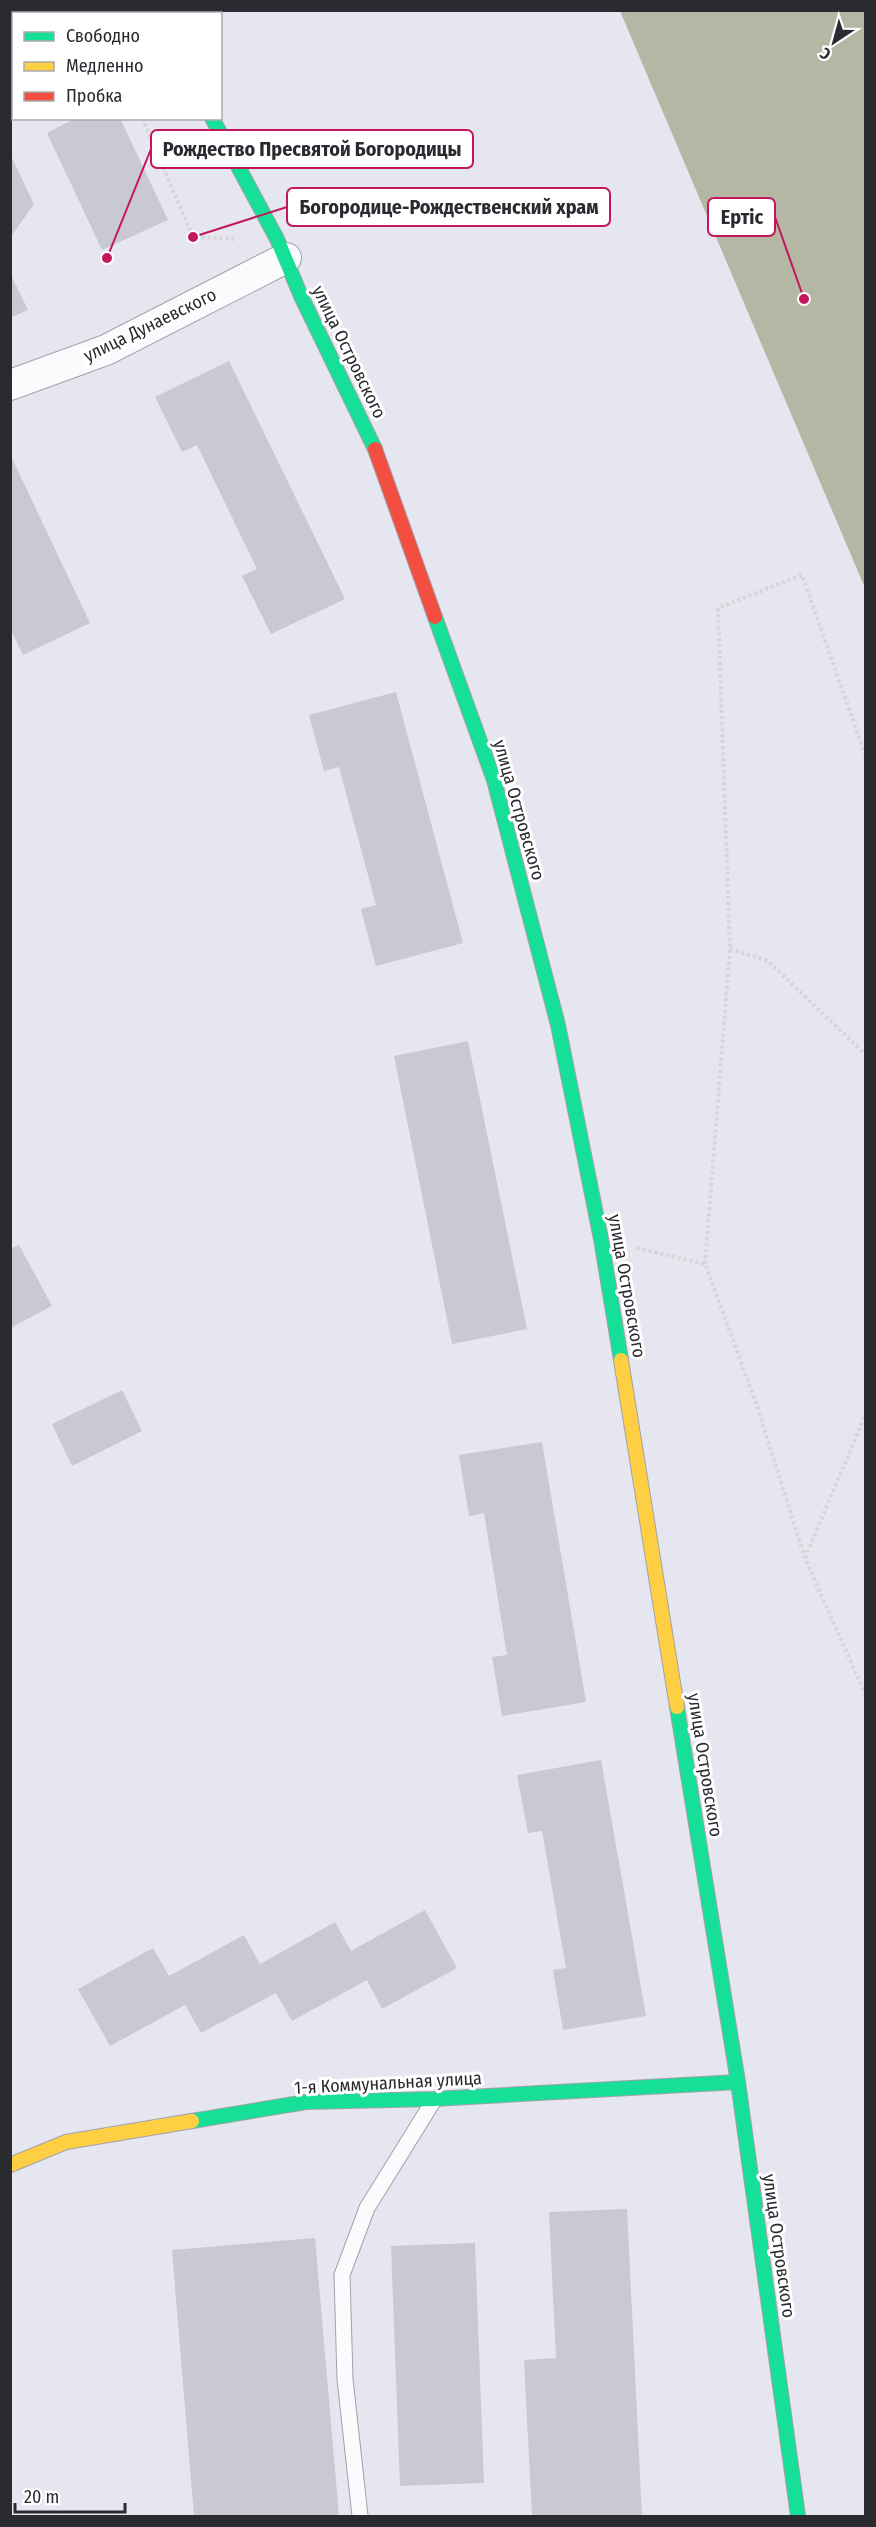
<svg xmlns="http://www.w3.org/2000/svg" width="876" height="2527" font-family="'Fira Sans Condensed',sans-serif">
	<rect width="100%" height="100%" fill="#e5e6f0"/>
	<path fill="#b5b6a4" d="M 620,11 L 865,11 L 865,588 Z"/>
	<path fill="#c9c9d3" d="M 76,118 L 120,118 L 168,220 L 102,250 L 47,133 Z
		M 10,154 L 34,204 L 10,238 Z
		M 10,273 L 28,310 L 10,318 Z
		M 229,361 L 345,599 L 271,634 L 242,576 L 257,569 L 197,445 L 182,452 L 155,397 Z
		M 10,454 L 90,623 L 23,655 L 10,628 Z
		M 396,692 L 463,943 L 376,966 L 361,909 L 376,905 L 339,767 L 324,771 L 309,715 Z
		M 468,1041 L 527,1329 L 452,1344 L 394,1056 Z
		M 19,1245 L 52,1306 L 10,1328 L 10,1249 Z
		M 122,1390 L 142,1431 L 72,1466 L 52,1424 Z
		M 542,1442 L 586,1702 L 502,1716 L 492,1657 L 507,1655 L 484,1513 L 469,1516 L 459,1455 Z
		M 601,1760 L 646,2016 L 563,2030 L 553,1970 L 566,1968 L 542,1831 L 528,1833 L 517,1775 Z
		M 425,1910 L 457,1968 L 382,2009 L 367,1980 L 292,2021 L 276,1993 L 201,2033 L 185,2005 L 110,2046 L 78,1989 L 153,1948 L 169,1976 L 244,1935 L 260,1964 L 335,1922 L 351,1951 Z
		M 627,2209 L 642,2516 L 532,2516 L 524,2360 L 556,2358 L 549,2212 Z
		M 315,2238 L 339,2516 L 194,2516 L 172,2250 Z
		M 475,2243 L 484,2483 L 400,2486 L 391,2246 Z"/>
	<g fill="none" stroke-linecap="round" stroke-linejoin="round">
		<defs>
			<path id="lane" d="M 360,2516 L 345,2379 L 342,2275 L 367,2208 L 434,2100"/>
			<path id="street" d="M 10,385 L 106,350 L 286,258"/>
			<path id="fast" d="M 154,10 L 156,14
				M 212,118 L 277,239 L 301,296 L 375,449
				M 435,617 L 494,780 L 558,1025 L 601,1239 L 621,1360
				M 677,1707 L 738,2082 L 798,2516
				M 192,2121 L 306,2102 L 434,2099 L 738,2082"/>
			<path id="slow" d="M 621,1360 L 677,1707
				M 10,2165 L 66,2142 L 192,2121"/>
			<path id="jam" d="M 375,449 L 435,617"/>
		</defs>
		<use href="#lane" stroke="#a1a2aa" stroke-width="17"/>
		<use href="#street" stroke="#a1a2aa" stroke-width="32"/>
		<use href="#fast" stroke="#a1a2aa" stroke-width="16"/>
		<use href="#slow" stroke="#a1a2aa" stroke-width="16"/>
		<use href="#jam" stroke="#a1a2aa" stroke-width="16"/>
		<path stroke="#d6d6d8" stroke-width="4" stroke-dasharray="3 3" stroke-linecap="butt" d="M 142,118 L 193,237 L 237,239
			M 730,949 L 768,961 L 866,1055
			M 637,1248 L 705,1264 L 756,1403 L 805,1558 L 866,1696
			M 705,1264 L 730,949 L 718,608 L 802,575 L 866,757
			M 805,1558 L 866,1413"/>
		<use href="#lane" stroke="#fbfbfd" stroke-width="15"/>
		<use href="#street" stroke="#fbfbfd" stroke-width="30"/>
		<use href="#fast" stroke="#16e098" stroke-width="14"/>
		<use href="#slow" stroke="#ffcf43" stroke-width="14"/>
		<use href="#jam" stroke="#f24e42" stroke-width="14"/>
	</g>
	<g text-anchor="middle" stroke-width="6" stroke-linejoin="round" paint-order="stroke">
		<g font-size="18" fill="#2a2a31" stroke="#fff">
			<text transform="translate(150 325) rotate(-26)" y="6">улица Дунаевского</text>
			<text transform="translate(349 352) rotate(64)" y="6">улица Островского</text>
			<text transform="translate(519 810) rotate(74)" y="6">улица Островского</text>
			<text transform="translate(627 1286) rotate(80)" y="6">улица Островского</text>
			<text transform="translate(705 1765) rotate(81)" y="6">улица Островского</text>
			<text transform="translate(388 2083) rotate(-3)" y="6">1-я Коммунальная улица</text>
			<text transform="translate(779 2246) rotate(82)" y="6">улица Островского</text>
		</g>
	</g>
	<path fill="none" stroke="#c2185b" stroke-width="2" d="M107 258L151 149M193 237L287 207M804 299L775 217"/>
	<g fill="#c2185b" stroke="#fff" stroke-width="2">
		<circle cx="107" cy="258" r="6"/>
		<circle cx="193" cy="237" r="6"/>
		<circle cx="804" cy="299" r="6"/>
	</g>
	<g fill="#fff" stroke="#c2185b" stroke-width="2">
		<rect x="151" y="130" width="322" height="38" rx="6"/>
		<rect x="287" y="188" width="323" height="38" rx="6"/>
		<rect x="708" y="198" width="67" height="38" rx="6"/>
	</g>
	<g font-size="20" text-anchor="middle" font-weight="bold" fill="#2a2a31">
		<text x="312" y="156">Рождество Пресвятой Богородицы</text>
		<text x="449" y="214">Богородице-Рождественский храм</text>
		<text x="742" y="224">Ертіс</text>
	</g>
	<rect width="876" height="2527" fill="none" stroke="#2a2a31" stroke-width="24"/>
	<rect x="12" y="12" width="210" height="108" fill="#ffffff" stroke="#aaaaad" stroke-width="1.5"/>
	<rect x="24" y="32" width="30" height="9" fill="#16e098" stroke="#aaaaad" stroke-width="1.5"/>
	<text x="66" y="42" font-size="18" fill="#2a2a31">Свободно</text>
	<rect x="24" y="62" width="30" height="9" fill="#ffcf43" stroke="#aaaaad" stroke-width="1.5"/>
	<text x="66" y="72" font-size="18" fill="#2a2a31">Медленно</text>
	<rect x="24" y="92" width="30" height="9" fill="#f24e42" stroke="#aaaaad" stroke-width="1.5"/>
	<text x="66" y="102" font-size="18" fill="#2a2a31">Пробка</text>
	<g transform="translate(834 42) rotate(216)" stroke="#ffffff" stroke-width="4.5" paint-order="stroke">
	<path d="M0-4.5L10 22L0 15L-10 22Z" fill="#2a2a31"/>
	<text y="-9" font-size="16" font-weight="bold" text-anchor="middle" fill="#2a2a31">С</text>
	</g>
	<path d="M15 2503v9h110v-9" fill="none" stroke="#2a2a31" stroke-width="3"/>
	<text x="24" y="2503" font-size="18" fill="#2a2a31" stroke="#ffffff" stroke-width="4.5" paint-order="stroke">20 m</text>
</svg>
